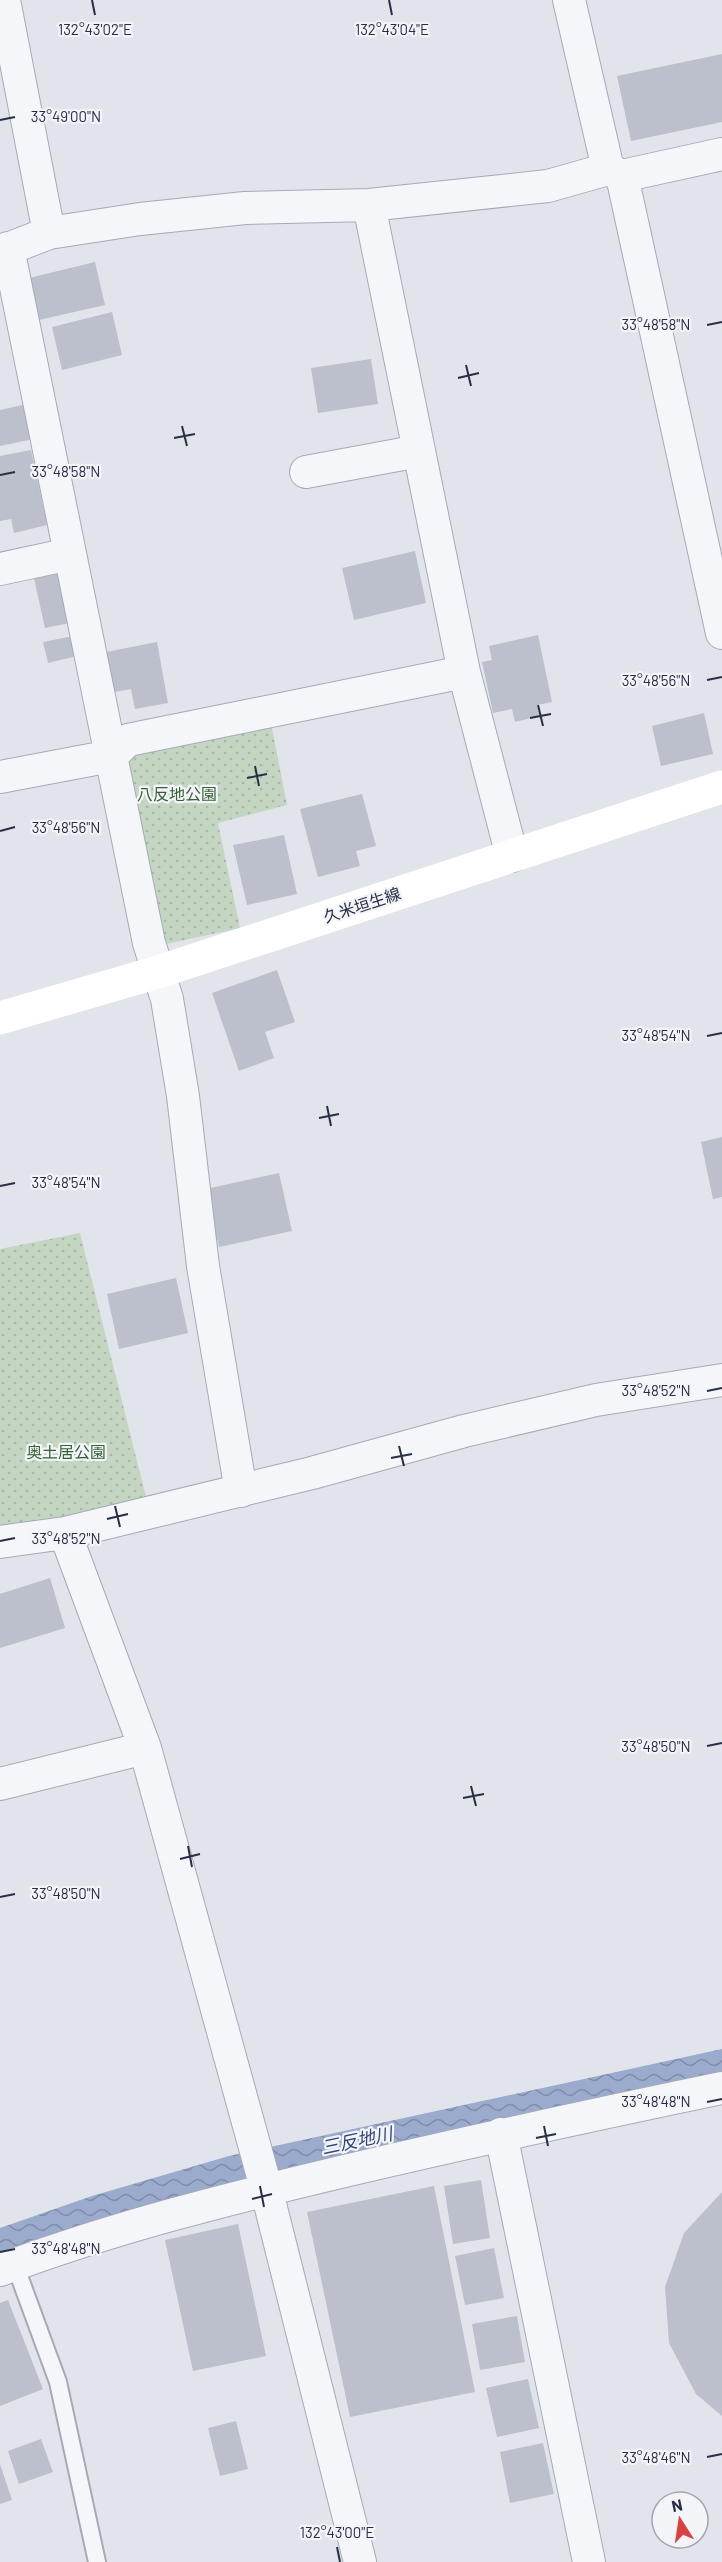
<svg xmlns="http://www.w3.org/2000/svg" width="722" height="2562" font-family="Barlow,'Noto Sans JP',sans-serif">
	<defs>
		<pattern id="park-dots" width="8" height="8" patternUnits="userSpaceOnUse" patternTransform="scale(1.5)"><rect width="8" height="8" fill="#c4d6c2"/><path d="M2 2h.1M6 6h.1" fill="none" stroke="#a8b8a8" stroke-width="1.8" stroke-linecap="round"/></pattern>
		<pattern id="water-waves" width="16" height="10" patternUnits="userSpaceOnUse" patternTransform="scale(1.5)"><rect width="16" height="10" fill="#9aabce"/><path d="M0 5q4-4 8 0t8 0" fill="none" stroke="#7e8ca9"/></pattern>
	</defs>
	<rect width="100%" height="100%" fill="#e2e4eb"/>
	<path fill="url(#park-dots)" d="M 271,723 L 287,805 L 218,823 L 240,928 L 157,946 L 120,761 L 131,751 Z
		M 80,1233 L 147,1501 L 0,1534 L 0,1249 Z"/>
	<path fill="url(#water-waves)" d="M 722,2049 L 722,2080 L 0,2258 L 0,2228 L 92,2196 L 229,2156 Z"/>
	<path fill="#bcbfcc" d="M 722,54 L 722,122 L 631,141 L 617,76 Z
		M 95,262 L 105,305 L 39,320 L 29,278 Z
		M 112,312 L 122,355 L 62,370 L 52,327 Z
		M 371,359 L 378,404 L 318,413 L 311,368 Z
		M 27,404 L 33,439 L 0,446 L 0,410 Z
		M 31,450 L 47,525 L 14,533 L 11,519 L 0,521 L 0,456 Z
		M 415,551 L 426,603 L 354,620 L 342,568 Z
		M 59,568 L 70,623 L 45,628 L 33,574 Z
		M 538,635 L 552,702 L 537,705 L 539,716 L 515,722 L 512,709 L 493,713 L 482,662 L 492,660 L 489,646 Z
		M 73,636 L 77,656 L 48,663 L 43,642 Z
		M 157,642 L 168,703 L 135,709 L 131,689 L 109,693 L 101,653 Z
		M 704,713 L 713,754 L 661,766 L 652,726 Z
		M 362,794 L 376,846 L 356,851 L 360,866 L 318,877 L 300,809 Z
		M 284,835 L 297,894 L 247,905 L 233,845 Z
		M 277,970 L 295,1022 L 265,1032 L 274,1058 L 239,1071 L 212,993 Z
		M 722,1137 L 722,1197 L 713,1199 L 701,1142 Z
		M 279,1173 L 292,1231 L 219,1247 L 206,1189 Z
		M 176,1278 L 188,1333 L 119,1349 L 107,1294 Z
		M 50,1578 L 65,1628 L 0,1648 L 0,1594 Z
		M 481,2180 L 490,2238 L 453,2244 L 444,2186 Z
		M 434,2186 L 475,2392 L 350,2417 L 307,2212 Z
		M 722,2192 L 722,2416 L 696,2394 L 669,2343 L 665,2287 L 684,2233 Z
		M 238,2224 L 266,2356 L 193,2371 L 165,2240 Z
		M 494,2248 L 504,2298 L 465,2305 L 455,2256 Z
		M 8,2300 L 43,2389 L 0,2406 L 0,2303 Z
		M 517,2316 L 525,2362 L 480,2370 L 472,2324 Z
		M 528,2379 L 539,2428 L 497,2437 L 486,2388 Z
		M 236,2421 L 248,2469 L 220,2476 L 208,2428 Z
		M 41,2439 L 53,2472 L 19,2484 L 8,2451 Z
		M 543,2443 L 554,2494 L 510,2503 L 500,2452 Z
		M 0,2464 L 12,2500 L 0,2504 Z"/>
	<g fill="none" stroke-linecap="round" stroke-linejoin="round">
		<defs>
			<path id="lane" d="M 15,2265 L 58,2382 L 97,2562"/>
			<path id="street" d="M 4,0 L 49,233
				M 569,0 L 608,169 L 622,176 L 722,633
				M 622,176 L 722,154
				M 369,205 L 464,672 L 512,856
				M 8,248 L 149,943 L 167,999 L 183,1096 L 203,1266 L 241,1491
				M 0,252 L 49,233 L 140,219 L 245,208 L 369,205 L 548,186 L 608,169
				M 306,472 L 419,451
				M 0,569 L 70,554
				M 0,777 L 111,756 L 128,740 L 464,672
				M 65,1533 L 312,1473 L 464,1431 L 596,1400 L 722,1380
				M 0,1542 L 65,1533 L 145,1748 L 265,2184 L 360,2562
				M 0,1784 L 145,1748
				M 501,2134 L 589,2562
				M 0,2270 C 114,2227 231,2198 349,2170 C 473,2141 597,2114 722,2088"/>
		</defs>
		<use href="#lane" stroke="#a6aab6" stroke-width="20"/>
		<use href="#street" stroke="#a6aab6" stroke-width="34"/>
		<use href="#lane" stroke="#f5f6f9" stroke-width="16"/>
		<use href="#street" stroke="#f5f6f9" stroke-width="32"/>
		<path stroke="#fff" stroke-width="33" d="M 0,1018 L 158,972 L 722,787"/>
	</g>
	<path fill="none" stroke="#282e45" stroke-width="2" d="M 92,0 L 95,15M 389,0 L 392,15M 0,120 L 15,117M 707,325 L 722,322M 466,365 L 471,386M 458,378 L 479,373M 182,426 L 187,446M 174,438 L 195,434M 0,475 L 15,472M 707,680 L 722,677M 538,705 L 543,726M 530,718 L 551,714M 255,766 L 259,786M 247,778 L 267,774M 0,831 L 15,827M 707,1036 L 722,1033M 327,1106 L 331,1126M 319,1118 L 339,1114M 0,1186 L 15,1183M 707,1391 L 722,1388M 399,1446 L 404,1466M 391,1458 L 412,1454M 115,1506 L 120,1527M 107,1519 L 128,1514M 0,1541 L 15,1538M 707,1746 L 722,1743M 471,1786 L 476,1806M 463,1798 L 484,1794M 188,1846 L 192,1867M 180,1859 L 200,1854M 0,1897 L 15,1894M 707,2102 L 722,2099M 544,2126 L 548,2146M 536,2138 L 556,2134M 260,2186 L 264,2207M 252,2199 L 272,2194M 0,2252 L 15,2249M 707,2457 L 722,2454M 337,2547 L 340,2562"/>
	<g text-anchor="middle" stroke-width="4.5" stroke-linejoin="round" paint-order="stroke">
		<g font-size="16" fill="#366235" stroke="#f2f4f8">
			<text x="177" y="800">八反地公園</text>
			<text x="66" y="1458">奥土居公園</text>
		</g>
		<g font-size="16" fill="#282e45" stroke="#f2f4f8">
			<text transform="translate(362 905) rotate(-18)" y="6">久米垣生線</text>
		</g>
		<g font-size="18" font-style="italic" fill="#2f457c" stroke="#f2f4f8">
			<text transform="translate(357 2141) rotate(-12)" y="6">三反地川</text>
		</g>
	</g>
	<g font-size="15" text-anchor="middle" fill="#282e45" stroke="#f2f4f8" stroke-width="4.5" stroke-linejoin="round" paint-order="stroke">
		<text x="95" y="35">132°43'02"E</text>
		<text x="392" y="35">132°43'04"E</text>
		<text x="66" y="122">33°49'00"N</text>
		<text x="656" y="330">33°48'58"N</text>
		<text x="66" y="477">33°48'58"N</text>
		<text x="656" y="686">33°48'56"N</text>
		<text x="66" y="833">33°48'56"N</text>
		<text x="656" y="1041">33°48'54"N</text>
		<text x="66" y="1188">33°48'54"N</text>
		<text x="656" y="1396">33°48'52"N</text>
		<text x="66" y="1544">33°48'52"N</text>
		<text x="656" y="1752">33°48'50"N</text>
		<text x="66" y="1899">33°48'50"N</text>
		<text x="656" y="2107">33°48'48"N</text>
		<text x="66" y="2254">33°48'48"N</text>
		<text x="656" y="2463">33°48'46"N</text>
		<text x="337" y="2538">132°43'00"E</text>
	</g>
	<g transform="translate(680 2520) rotate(348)"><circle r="28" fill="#f2f4f8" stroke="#a1a5b0" stroke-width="1.5"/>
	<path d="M0-4.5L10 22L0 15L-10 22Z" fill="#d9403f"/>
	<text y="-9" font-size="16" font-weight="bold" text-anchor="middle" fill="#282e45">N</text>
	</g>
</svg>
